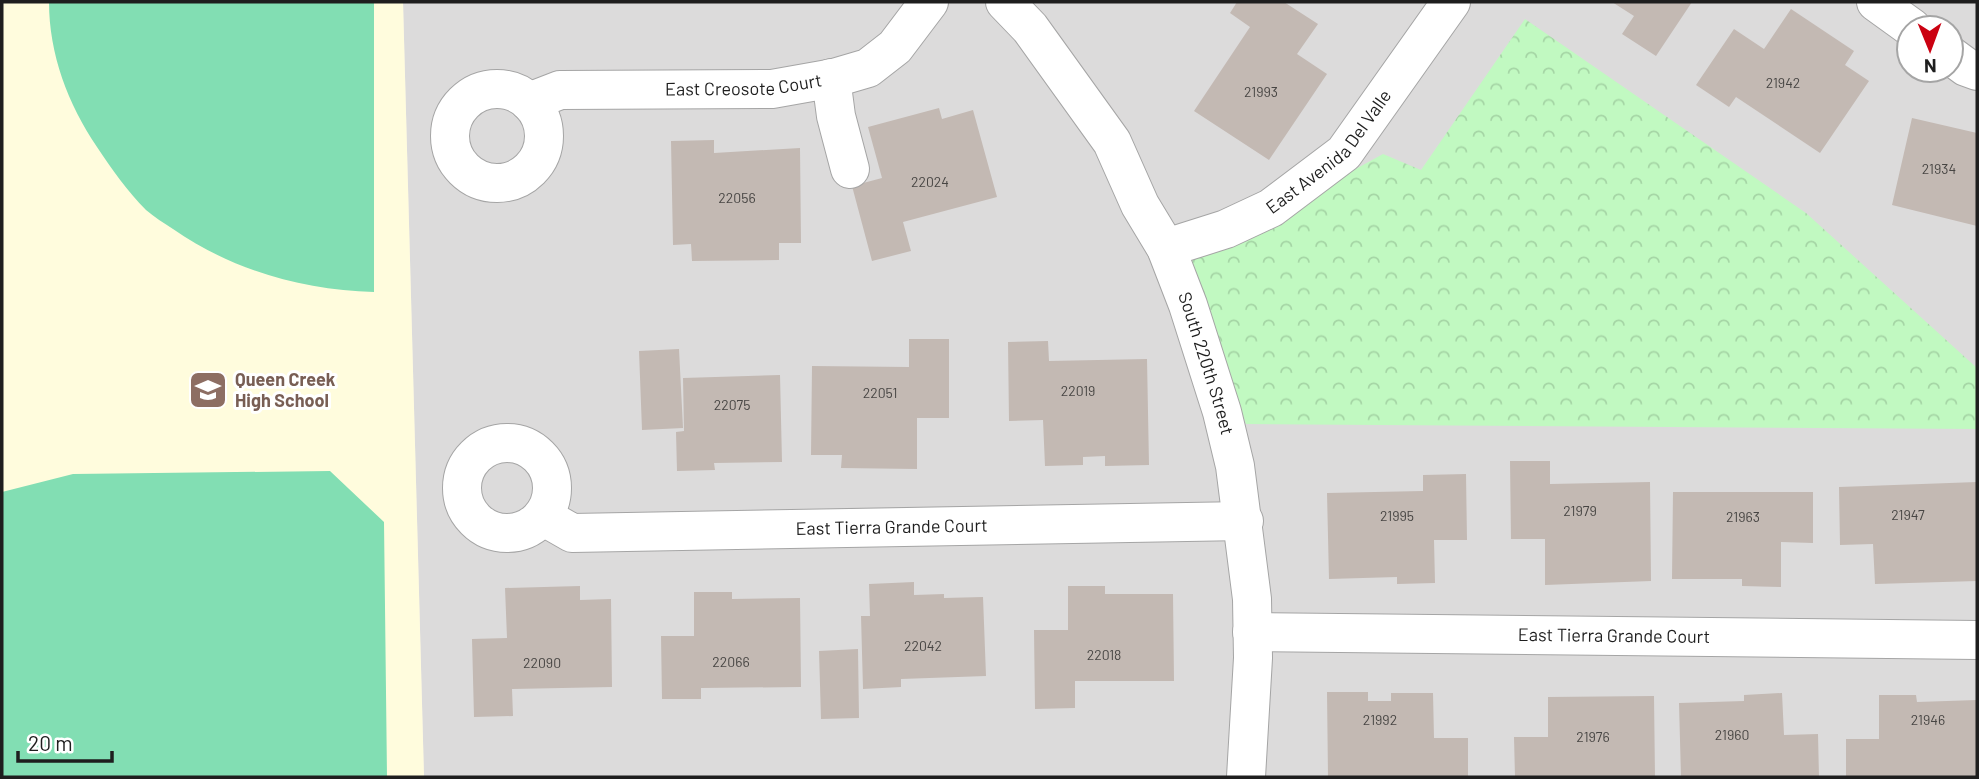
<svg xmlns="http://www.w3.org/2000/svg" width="1979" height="779" font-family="Barlow,sans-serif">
	<defs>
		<pattern id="park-crowns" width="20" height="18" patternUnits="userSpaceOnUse" patternTransform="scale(1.75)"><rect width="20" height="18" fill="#c1f9c1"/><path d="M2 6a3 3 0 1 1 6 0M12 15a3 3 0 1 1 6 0" fill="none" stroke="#a5d5a5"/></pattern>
	</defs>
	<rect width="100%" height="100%" fill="#efeae4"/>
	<path fill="#dcdbdb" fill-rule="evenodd" d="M 403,2 L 1977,2 L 1977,777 L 424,777 ZM 1909,28 L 1951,28 L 1951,70 L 1909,70 Z"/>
	<path fill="#fffcdd" d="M 2,2 L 403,2 L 424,777 L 2,777 Z"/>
	<path fill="url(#park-crowns)" d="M 1525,19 L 1806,213 L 1977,368 L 1977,429 L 1246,424 L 1186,262 L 1383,154 L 1421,170 Z"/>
	<path fill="#82deb3" d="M 49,2 L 374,2 L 374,292 C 302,290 232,270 173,229 C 164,223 154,217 146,210 C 128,192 111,168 97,147 C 68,104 49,54 49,2 Z
		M 330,471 L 384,522 L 387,777 L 2,777 L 2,492 L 73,474 Z"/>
	<path fill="#c3b9b3" d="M 1237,2 L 1284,2 L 1318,24 L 1297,54 L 1327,74 L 1269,160 L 1194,111 L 1250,27 L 1230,13 Z
		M 1612,2 L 1692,2 L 1656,56 L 1622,34 L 1634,16 Z
		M 1791,9 L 1854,51 L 1845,65 L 1869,81 L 1820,153 L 1736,97 L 1729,107 L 1696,85 L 1734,29 L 1764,49 Z
		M 939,108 L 942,119 L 973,110 L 997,197 L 903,222 L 911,251 L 872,261 L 852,186 L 882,178 L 868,127 Z
		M 1912,118 L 1977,133 L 1977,226 L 1892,205 Z
		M 714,140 L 714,153 L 800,148 L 801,243 L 779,243 L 779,260 L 692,261 L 691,244 L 673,245 L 671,141 Z
		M 909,339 L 949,339 L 949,418 L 917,418 L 917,469 L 841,468 L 842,455 L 811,455 L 812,366 L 909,367 Z
		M 1048,341 L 1049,361 L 1147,359 L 1149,465 L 1105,466 L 1105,456 L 1083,457 L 1083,465 L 1045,466 L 1043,420 L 1009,421 L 1008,342 Z
		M 679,349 L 683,428 L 642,430 L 639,351 Z
		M 780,375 L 782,462 L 714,463 L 715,470 L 677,471 L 676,432 L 684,431 L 683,378 Z
		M 1510,461 L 1550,461 L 1550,484 L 1650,482 L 1651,581 L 1545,585 L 1545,539 L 1511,539 Z
		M 1466,474 L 1467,540 L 1434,540 L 1435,583 L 1397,584 L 1397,577 L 1329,579 L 1327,493 L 1423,491 L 1423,475 Z
		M 1977,482 L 1977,581 L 1875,584 L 1873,544 L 1840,545 L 1839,487 Z
		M 1673,492 L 1813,492 L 1813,543 L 1781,542 L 1781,587 L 1742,586 L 1742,579 L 1672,579 Z
		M 914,582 L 914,595 L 944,594 L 944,598 L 983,597 L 986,676 L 901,679 L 901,687 L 863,689 L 861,616 L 870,616 L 869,584 Z
		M 580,586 L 580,600 L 611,599 L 612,687 L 512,689 L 513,716 L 474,717 L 472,639 L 507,638 L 505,588 Z
		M 1068,586 L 1105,586 L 1105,594 L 1173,594 L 1174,681 L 1075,681 L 1075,708 L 1035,709 L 1034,630 L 1068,630 Z
		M 694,592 L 732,592 L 732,599 L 800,598 L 801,687 L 701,688 L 701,699 L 662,699 L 661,636 L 694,636 Z
		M 858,649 L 859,718 L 821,719 L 819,651 Z
		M 1327,692 L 1368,692 L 1368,701 L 1391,701 L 1391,693 L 1433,693 L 1434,738 L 1468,738 L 1468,777 L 1328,777 Z
		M 1782,693 L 1784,735 L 1818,734 L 1819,777 L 1681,777 L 1679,703 L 1744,701 L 1744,695 Z
		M 1879,695 L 1916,695 L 1917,702 L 1977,700 L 1977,777 L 1846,777 L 1846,739 L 1879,739 Z
		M 1654,696 L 1655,777 L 1515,777 L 1514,737 L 1548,737 L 1548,697 Z"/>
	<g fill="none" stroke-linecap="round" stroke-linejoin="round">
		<defs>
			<g id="minor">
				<path id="s1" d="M 1005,2 L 1030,28 L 1112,142 L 1140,205 L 1166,248 L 1188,305 L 1222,412 L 1235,466 L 1252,599 L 1253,658 L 1246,777"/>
				<path d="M 1876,2 L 1912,28"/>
				<path d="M 1951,56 L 1966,67 L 1977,71"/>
				<path d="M 831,78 L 836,116 L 850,169"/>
				<circle cx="497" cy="136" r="47"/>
				<path id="s2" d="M 529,102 L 560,90 L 772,89 L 834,78 L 868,68 L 895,47 L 929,2"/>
				<path id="s3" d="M 1166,248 L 1226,229 L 1271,208 L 1344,153 L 1451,2"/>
				<circle cx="507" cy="488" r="45"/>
				<path id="s4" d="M 544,517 L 572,533 L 1244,521"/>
				<path id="s5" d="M 1252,632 L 1977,640"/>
			</g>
		</defs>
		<use href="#minor" stroke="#a5a5a5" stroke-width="40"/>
		<use href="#minor" stroke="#fff" stroke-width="38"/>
	</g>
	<defs>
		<symbol id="school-square" viewBox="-11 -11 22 22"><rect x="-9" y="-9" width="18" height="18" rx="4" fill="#8d6e63" stroke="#fff"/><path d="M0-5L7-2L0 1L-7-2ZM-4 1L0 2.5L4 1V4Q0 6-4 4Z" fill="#fff"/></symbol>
	</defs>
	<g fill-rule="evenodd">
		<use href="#school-square" x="186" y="368" width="44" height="44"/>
	</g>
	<g text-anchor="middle" stroke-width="6" stroke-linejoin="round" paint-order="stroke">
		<g font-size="14" fill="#474543">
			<text x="1783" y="88">21942</text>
			<text x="1261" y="97">21993</text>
			<text x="1939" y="174">21934</text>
			<text x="930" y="187">22024</text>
			<text x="737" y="203">22056</text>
			<text x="1078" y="396">22019</text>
			<text x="880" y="398">22051</text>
			<text x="732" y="410">22075</text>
			<text x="1580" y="516">21979</text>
			<text x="1908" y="520">21947</text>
			<text x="1397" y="521">21995</text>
			<text x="1743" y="522">21963</text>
			<text x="923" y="651">22042</text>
			<text x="1104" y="660">22018</text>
			<text x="731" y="667">22066</text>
			<text x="542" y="668">22090</text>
			<text x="1380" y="725">21992</text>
			<text x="1928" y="725">21946</text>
			<text x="1732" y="740">21960</text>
			<text x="1593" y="742">21976</text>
		</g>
		<g font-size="18" fill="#1e1e1e" stroke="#fff">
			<text dy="6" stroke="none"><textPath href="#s2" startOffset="217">East Creosote Court</textPath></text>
			<text dy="6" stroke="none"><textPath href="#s3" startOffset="194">East Avenida Del Valle</textPath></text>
			<text dy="6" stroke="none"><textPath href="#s1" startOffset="418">South 220th Street</textPath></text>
			<text dy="6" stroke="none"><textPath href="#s4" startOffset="352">East Tierra Grande Court</textPath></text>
			<text dy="6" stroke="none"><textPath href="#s5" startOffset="362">East Tierra Grande Court</textPath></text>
		</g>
		<g font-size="18" font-weight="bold" fill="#785e54" stroke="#fff" text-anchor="start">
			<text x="235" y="386">Queen Creek<tspan x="235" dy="21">High School</tspan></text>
		</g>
	</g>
	<rect width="1979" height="779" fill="none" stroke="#1e1e1e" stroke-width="7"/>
	<g transform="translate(1930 49) rotate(179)"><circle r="33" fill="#ffffff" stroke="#a5a5a5" stroke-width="2"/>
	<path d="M0-5L12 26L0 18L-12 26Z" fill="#cb0111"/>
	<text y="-10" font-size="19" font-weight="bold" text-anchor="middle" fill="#1e1e1e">N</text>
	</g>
	<path d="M18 751v10h94v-10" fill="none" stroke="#1e1e1e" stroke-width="3.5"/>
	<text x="28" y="751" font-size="21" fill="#1e1e1e" stroke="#ffffff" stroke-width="5" paint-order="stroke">20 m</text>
</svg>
